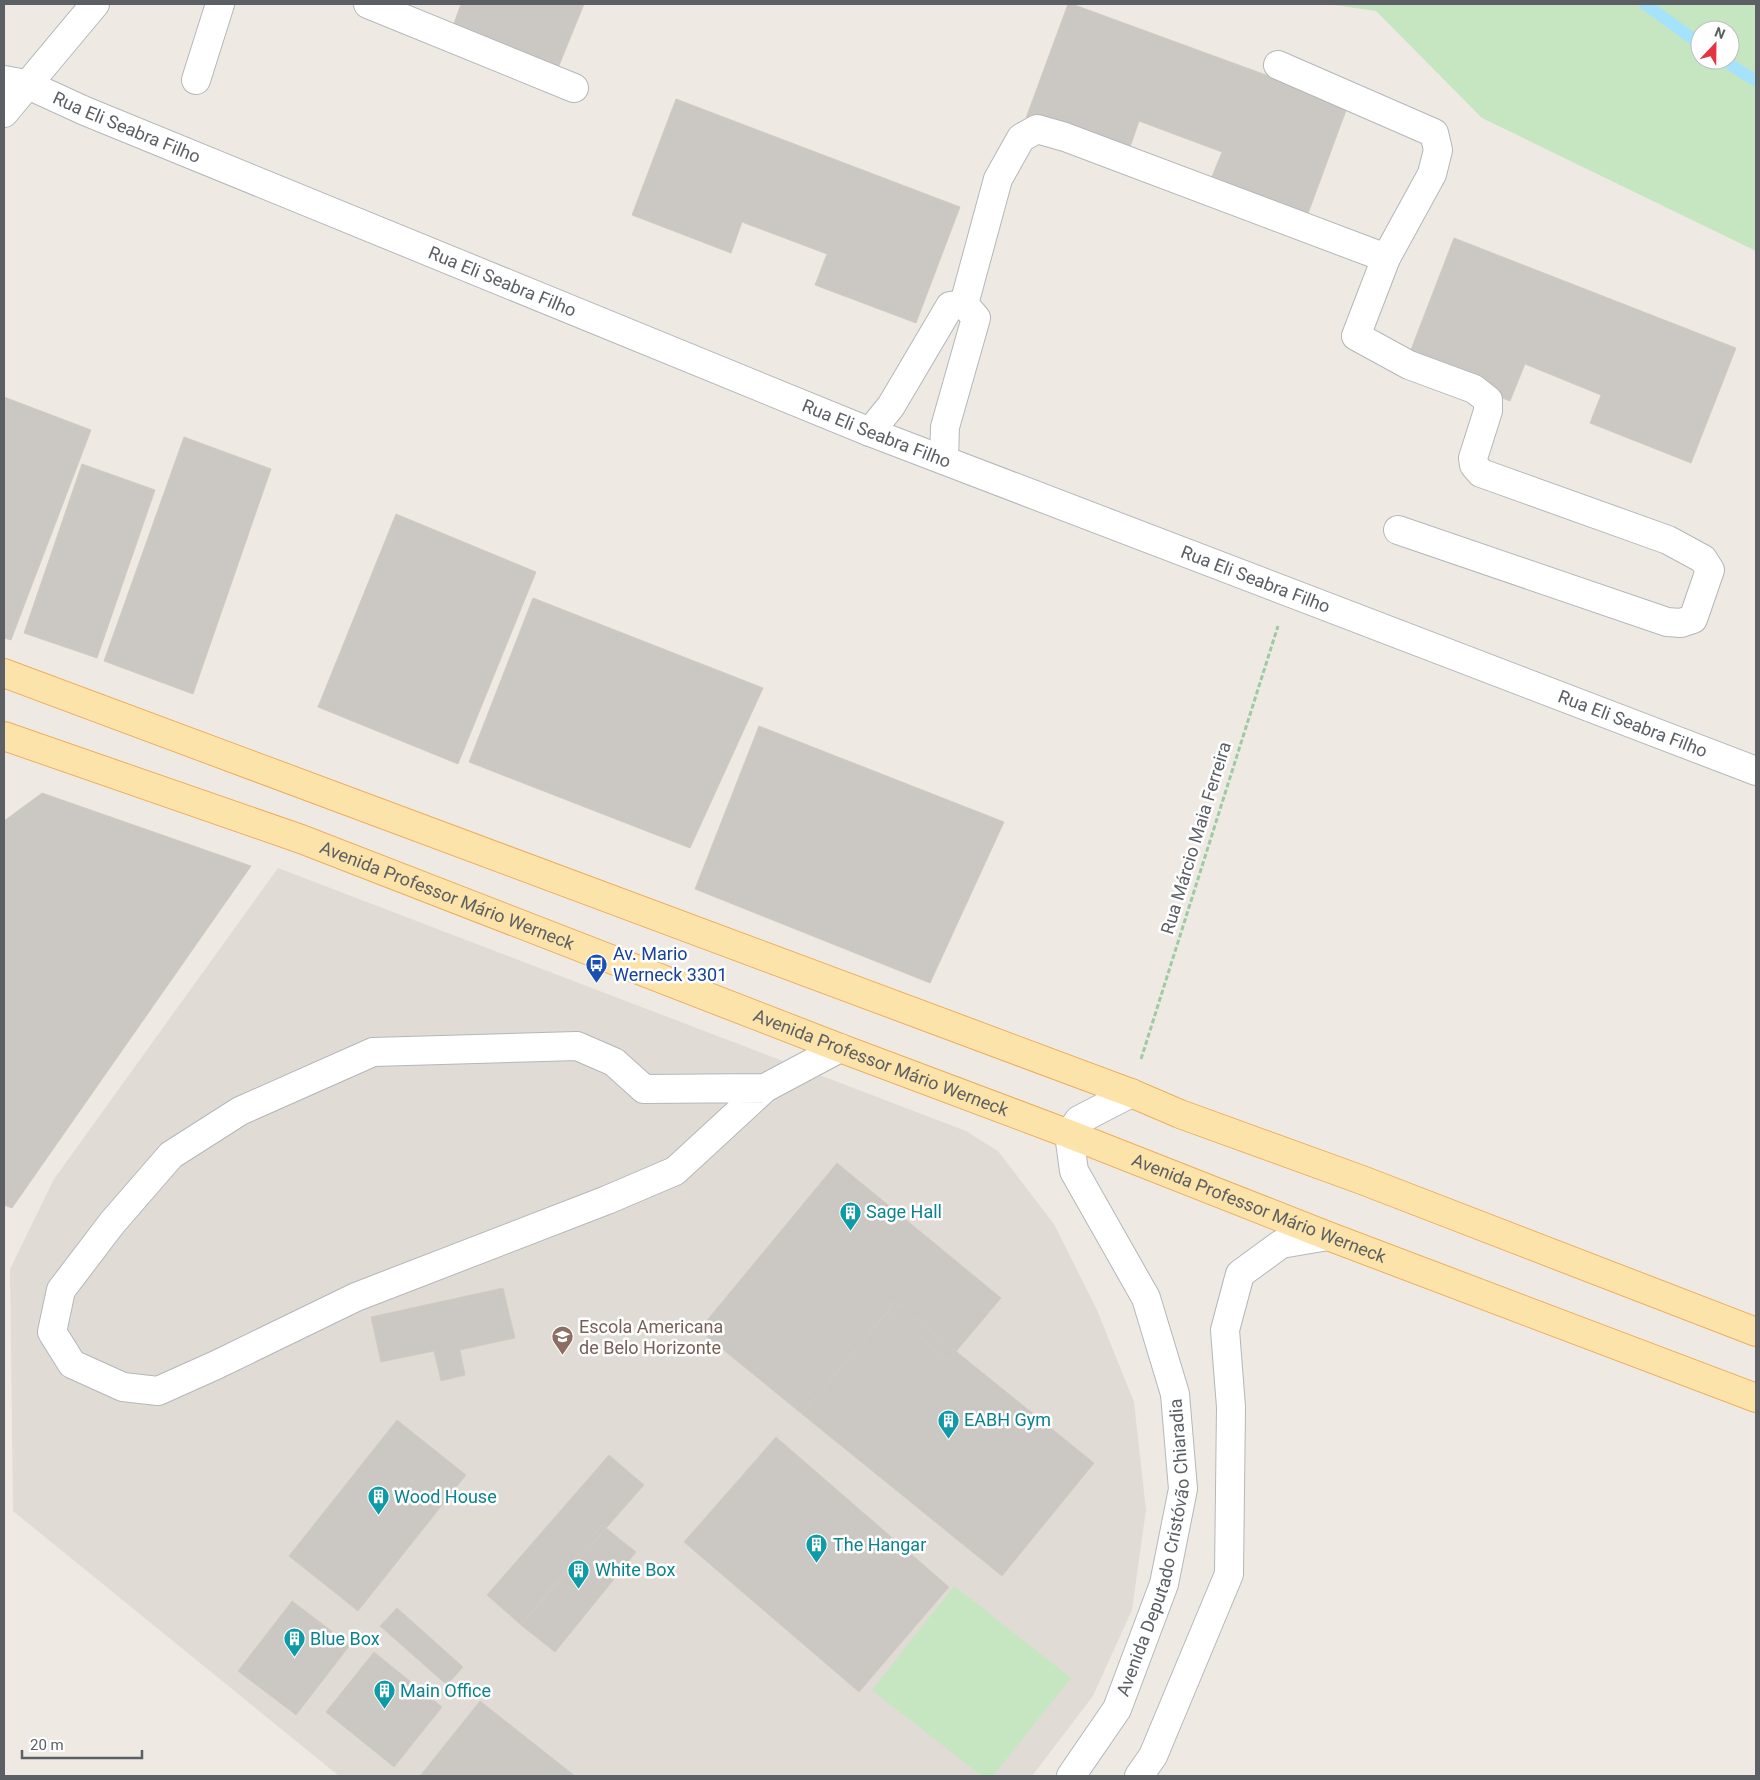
<svg xmlns="http://www.w3.org/2000/svg" width="1760" height="1780" font-family="Roboto,sans-serif">
	<rect width="100%" height="100%" fill="#eeeae3"/>
	<path fill="#e1dbd5" d="M 278,868 L 966,1131 L 998,1151 L 1054,1224 L 1097,1310 L 1134,1402 L 1146,1510 L 1132,1610 L 1093,1696 L 1032,1776 L 339,1776 L 13,1511 L 10,1269 L 54,1179 Z"/>
	<path fill="#c6e5c1" fill-rule="evenodd" d="M 1327,4 L 1756,4 L 1756,251 L 1482,118 L 1376,11 ZM 1700,30 L 1730,30 L 1730,60 L 1700,60 Z
		M 954,1586 L 1071,1678 L 993,1776 L 982,1776 L 872,1690 Z"/>
	<g fill="none" stroke-linecap="round" stroke-linejoin="round">
		<path stroke="#a5e3fc" stroke-width="12" d="M 1645,4 L 1700,44
			M 1723,60 L 1756,81"/>
	</g>
	<path fill="#cbc7c3" stroke="#d2cbc2" d="M 461,4 L 584,4 L 558,68 L 453,26 Z
		M 1068,4 L 1072,4 L 1348,105 L 1306,219 L 1209,184 L 1222,152 L 1139,121 L 1127,156 L 1026,118 Z
		M 676,99 L 960,207 L 916,323 L 815,285 L 827,254 L 742,222 L 731,253 L 632,215 Z
		M 1454,238 L 1736,348 L 1691,463 L 1590,423 L 1601,395 L 1525,364 L 1510,401 L 1407,360 Z
		M 4,397 L 91,430 L 11,640 L 4,638 Z
		M 184,437 L 271,469 L 193,694 L 104,661 Z
		M 82,464 L 155,490 L 97,658 L 24,633 Z
		M 396,514 L 536,572 L 458,764 L 318,707 Z
		M 533,598 L 763,688 L 690,848 L 469,762 Z
		M 759,726 L 1004,822 L 930,983 L 695,889 Z
		M 42,793 L 251,866 L 12,1208 L 4,1205 L 4,821 Z
		M 837,1163 L 1001,1298 L 948,1361 L 888,1311 L 802,1414 L 699,1330 Z
		M 503,1288 L 515,1338 L 460,1350 L 465,1375 L 441,1381 L 434,1351 L 381,1362 L 371,1317 Z
		M 894,1301 L 1094,1463 L 1002,1576 L 802,1414 L 888,1311 Z
		M 397,1420 L 466,1475 L 358,1611 L 289,1556 Z
		M 776,1437 L 949,1587 L 859,1692 L 684,1542 Z
		M 609,1455 L 644,1485 L 521,1625 L 487,1595 Z
		M 602,1525 L 636,1552 L 555,1652 L 521,1625 Z
		M 292,1601 L 350,1645 L 296,1715 L 238,1671 Z
		M 397,1608 L 463,1667 L 447,1685 L 380,1626 Z
		M 374,1652 L 442,1707 L 394,1767 L 326,1712 Z
		M 480,1701 L 575,1776 L 420,1776 Z"/>
	<g fill="none" stroke-linecap="round" stroke-linejoin="round">
		<defs>
			<g id="minor">
				<path d="M 368,4 L 574,88"/>
				<path id="s1" d="M 4,80 L 26,84 L 85,111 L 870,432 L 1756,771"/>
				<path d="M 196,80 L 220,4"/>
				<path d="M 4,113 L 95,4"/>
				<path d="M 1386,258 L 1356,336 L 1409,365 L 1474,389 L 1488,400 L 1488,411 L 1473,458 L 1474,465 L 1481,473 L 1668,540 L 1703,559 L 1710,570 L 1693,619 L 1681,623 L 1667,622 L 1398,530"/>
				<path d="M 964,304 L 998,179 L 1021,138 L 1037,129 L 1065,137 L 1386,258 L 1432,174 L 1438,150 L 1434,133 L 1278,65"/>
				<path d="M 870,432 L 891,406 L 950,306 L 964,304 L 976,318 L 945,427 L 944,460"/>
				<path d="M 765,1088 L 644,1089 L 614,1062 L 577,1046 L 373,1052 L 240,1111 L 171,1155 L 112,1223 L 61,1290 L 52,1332 L 72,1364 L 123,1387 L 158,1391 L 216,1365 L 356,1297 L 607,1200 L 675,1171 L 765,1088 L 840,1048"/>
				<path id="s2" d="M 1071,1776 L 1117,1709 L 1164,1584 L 1183,1489 L 1175,1394 L 1146,1298 L 1074,1171 L 1069,1134 L 1079,1120 L 1131,1093"/>
				<path d="M 1139,1776 L 1153,1756 L 1229,1574 L 1231,1407 L 1225,1330 L 1240,1274 L 1281,1244 L 1328,1236"/>
			</g>
			<g id="major">
				<path d="M 4,673 L 1131,1093 L 1180,1114 L 1362,1180 L 1756,1332"/>
				<path id="s3" d="M 4,736 L 301,839 L 840,1048 L 1069,1134 L 1328,1236 L 1756,1398"/>
			</g>
		</defs>
		<use href="#minor" stroke="#b4b7ba" stroke-width="30"/>
		<use href="#major" stroke="#edaf5d" stroke-width="30"/>
		<path stroke="#9dcaa3" stroke-width="3" stroke-dasharray="5 2.5" stroke-linecap="butt" d="M 1141,1059 L 1278,626"/>
		<use href="#minor" stroke="#fff" stroke-width="28"/>
		<use href="#major" stroke="#fce3aa" stroke-width="28"/>
	</g>
	<defs>
		<symbol id="bus-pin" viewBox="-11 -11 22 30"><path d="M0 17L-7.5 6A9.5 9.5 0 1 1 7.5 6Z" fill="#1a4fb4" stroke="#fff"/><path d="M-5-6H5V4H4V6H2V4H-2V6H-4V4H-5ZM-3.5-4V0h7V-4ZM-3.5 1.2v1.5H-2V1.2ZM2 1.2v1.5H3.5V1.2Z" fill="#fff"/></symbol>
		<symbol id="building-pin" viewBox="-11 -11 22 30"><path d="M0 17L-7.5 6A9.5 9.5 0 1 1 7.5 6Z" fill="#0f9aa8" stroke="#fff"/><path d="M-4-6H4V6H1V3H-1V6H-4ZM-2.5-4.3h1.7v1.8h-1.7ZM.8-4.3h1.7v1.8H.8ZM-2.5-1h1.7V.8h-1.7ZM.8-1h1.7V.8H.8Z" fill="#fff"/></symbol>
		<symbol id="school-pin" viewBox="-11 -11 22 30"><path d="M0 17L-7.5 6A9.5 9.5 0 1 1 7.5 6Z" fill="#8d6e63" stroke="#fff"/><path d="M0-5L7-2L0 1L-7-2ZM-4 1L0 2.5L4 1V4Q0 6-4 4Z" fill="#fff"/></symbol>
	</defs>
	<g fill-rule="evenodd">
		<use href="#bus-pin" x="584" y="952" width="25" height="34"/>
		<use href="#building-pin" x="838" y="1200" width="25" height="34"/>
		<use href="#school-pin" x="550" y="1324" width="25" height="34"/>
		<use href="#building-pin" x="936" y="1408" width="25" height="34"/>
		<use href="#building-pin" x="366" y="1484" width="25" height="34"/>
		<use href="#building-pin" x="804" y="1532" width="25" height="34"/>
		<use href="#building-pin" x="566" y="1558" width="25" height="34"/>
		<use href="#building-pin" x="282" y="1626" width="25" height="34"/>
		<use href="#building-pin" x="372" y="1678" width="25" height="34"/>
	</g>
	<g text-anchor="middle" stroke-width="5" stroke-linejoin="round" paint-order="stroke">
		<g font-size="18" fill="#5c6064" stroke="#fff">
			<text dy="6" stroke="none"><textPath href="#s1" startOffset="132">Rua Eli Seabra Filho</textPath></text>
			<text dy="6" stroke="none"><textPath href="#s1" startOffset="538">Rua Eli Seabra Filho</textPath></text>
			<text dy="6" stroke="none"><textPath href="#s1" startOffset="942">Rua Eli Seabra Filho</textPath></text>
			<text dy="6" stroke="none"><textPath href="#s1" startOffset="1348">Rua Eli Seabra Filho</textPath></text>
			<text dy="6" stroke="none"><textPath href="#s1" startOffset="1752">Rua Eli Seabra Filho</textPath></text>
			<text transform="translate(1196 838) rotate(-73)" y="6">Rua Márcio Maia Ferreira</text>
			<text dy="6" stroke="none"><textPath href="#s3" startOffset="471">Avenida Professor Mário Werneck</textPath></text>
			<text dy="6" stroke="none"><textPath href="#s3" startOffset="936">Avenida Professor Mário Werneck</textPath></text>
			<text dy="6" stroke="none"><textPath href="#s3" startOffset="1341">Avenida Professor Mário Werneck</textPath></text>
			<text dy="6" stroke="none"><textPath href="#s2" startOffset="249">Avenida Deputado Cristóvão Chiaradia</textPath></text>
		</g>
		<g font-size="18" fill="#164399" stroke="#fff" text-anchor="start">
			<text x="613" y="960">Av. Mario<tspan x="613" dy="21">Werneck 3301</tspan></text>
		</g>
		<g font-size="18" fill="#0d838f" stroke="#fff" text-anchor="start">
			<text x="866" y="1218">Sage Hall</text>
			<text x="964" y="1426">EABH Gym</text>
			<text x="394" y="1503">Wood House</text>
			<text x="833" y="1551">The Hangar</text>
			<text x="595" y="1576">White Box</text>
			<text x="310" y="1645">Blue Box</text>
			<text x="400" y="1697">Main Office</text>
		</g>
		<g font-size="18" fill="#785e54" stroke="#fff" text-anchor="start">
			<text x="579" y="1333">Escola Americana<tspan x="579" dy="21">de Belo Horizonte</tspan></text>
		</g>
	</g>
	<rect width="1760" height="1780" fill="none" stroke="#5c6064" stroke-width="10"/>
	<g transform="translate(1715 45) rotate(22)"><circle r="24" fill="#ffffff" stroke="#bebfc1"/>
	<path d="M0-4L9 19L0 12L-9 19Z" fill="#e43440"/>
	<text y="-8" font-size="14" font-weight="bold" text-anchor="middle" fill="#5c6064">N</text>
	</g>
	<path d="M22 1750v8h120v-8" fill="none" stroke="#5c6064" stroke-width="2.5"/>
	<text x="30" y="1750" font-size="15" fill="#5c6064" stroke="#ffffff" stroke-width="4" paint-order="stroke">20 m</text>
</svg>
